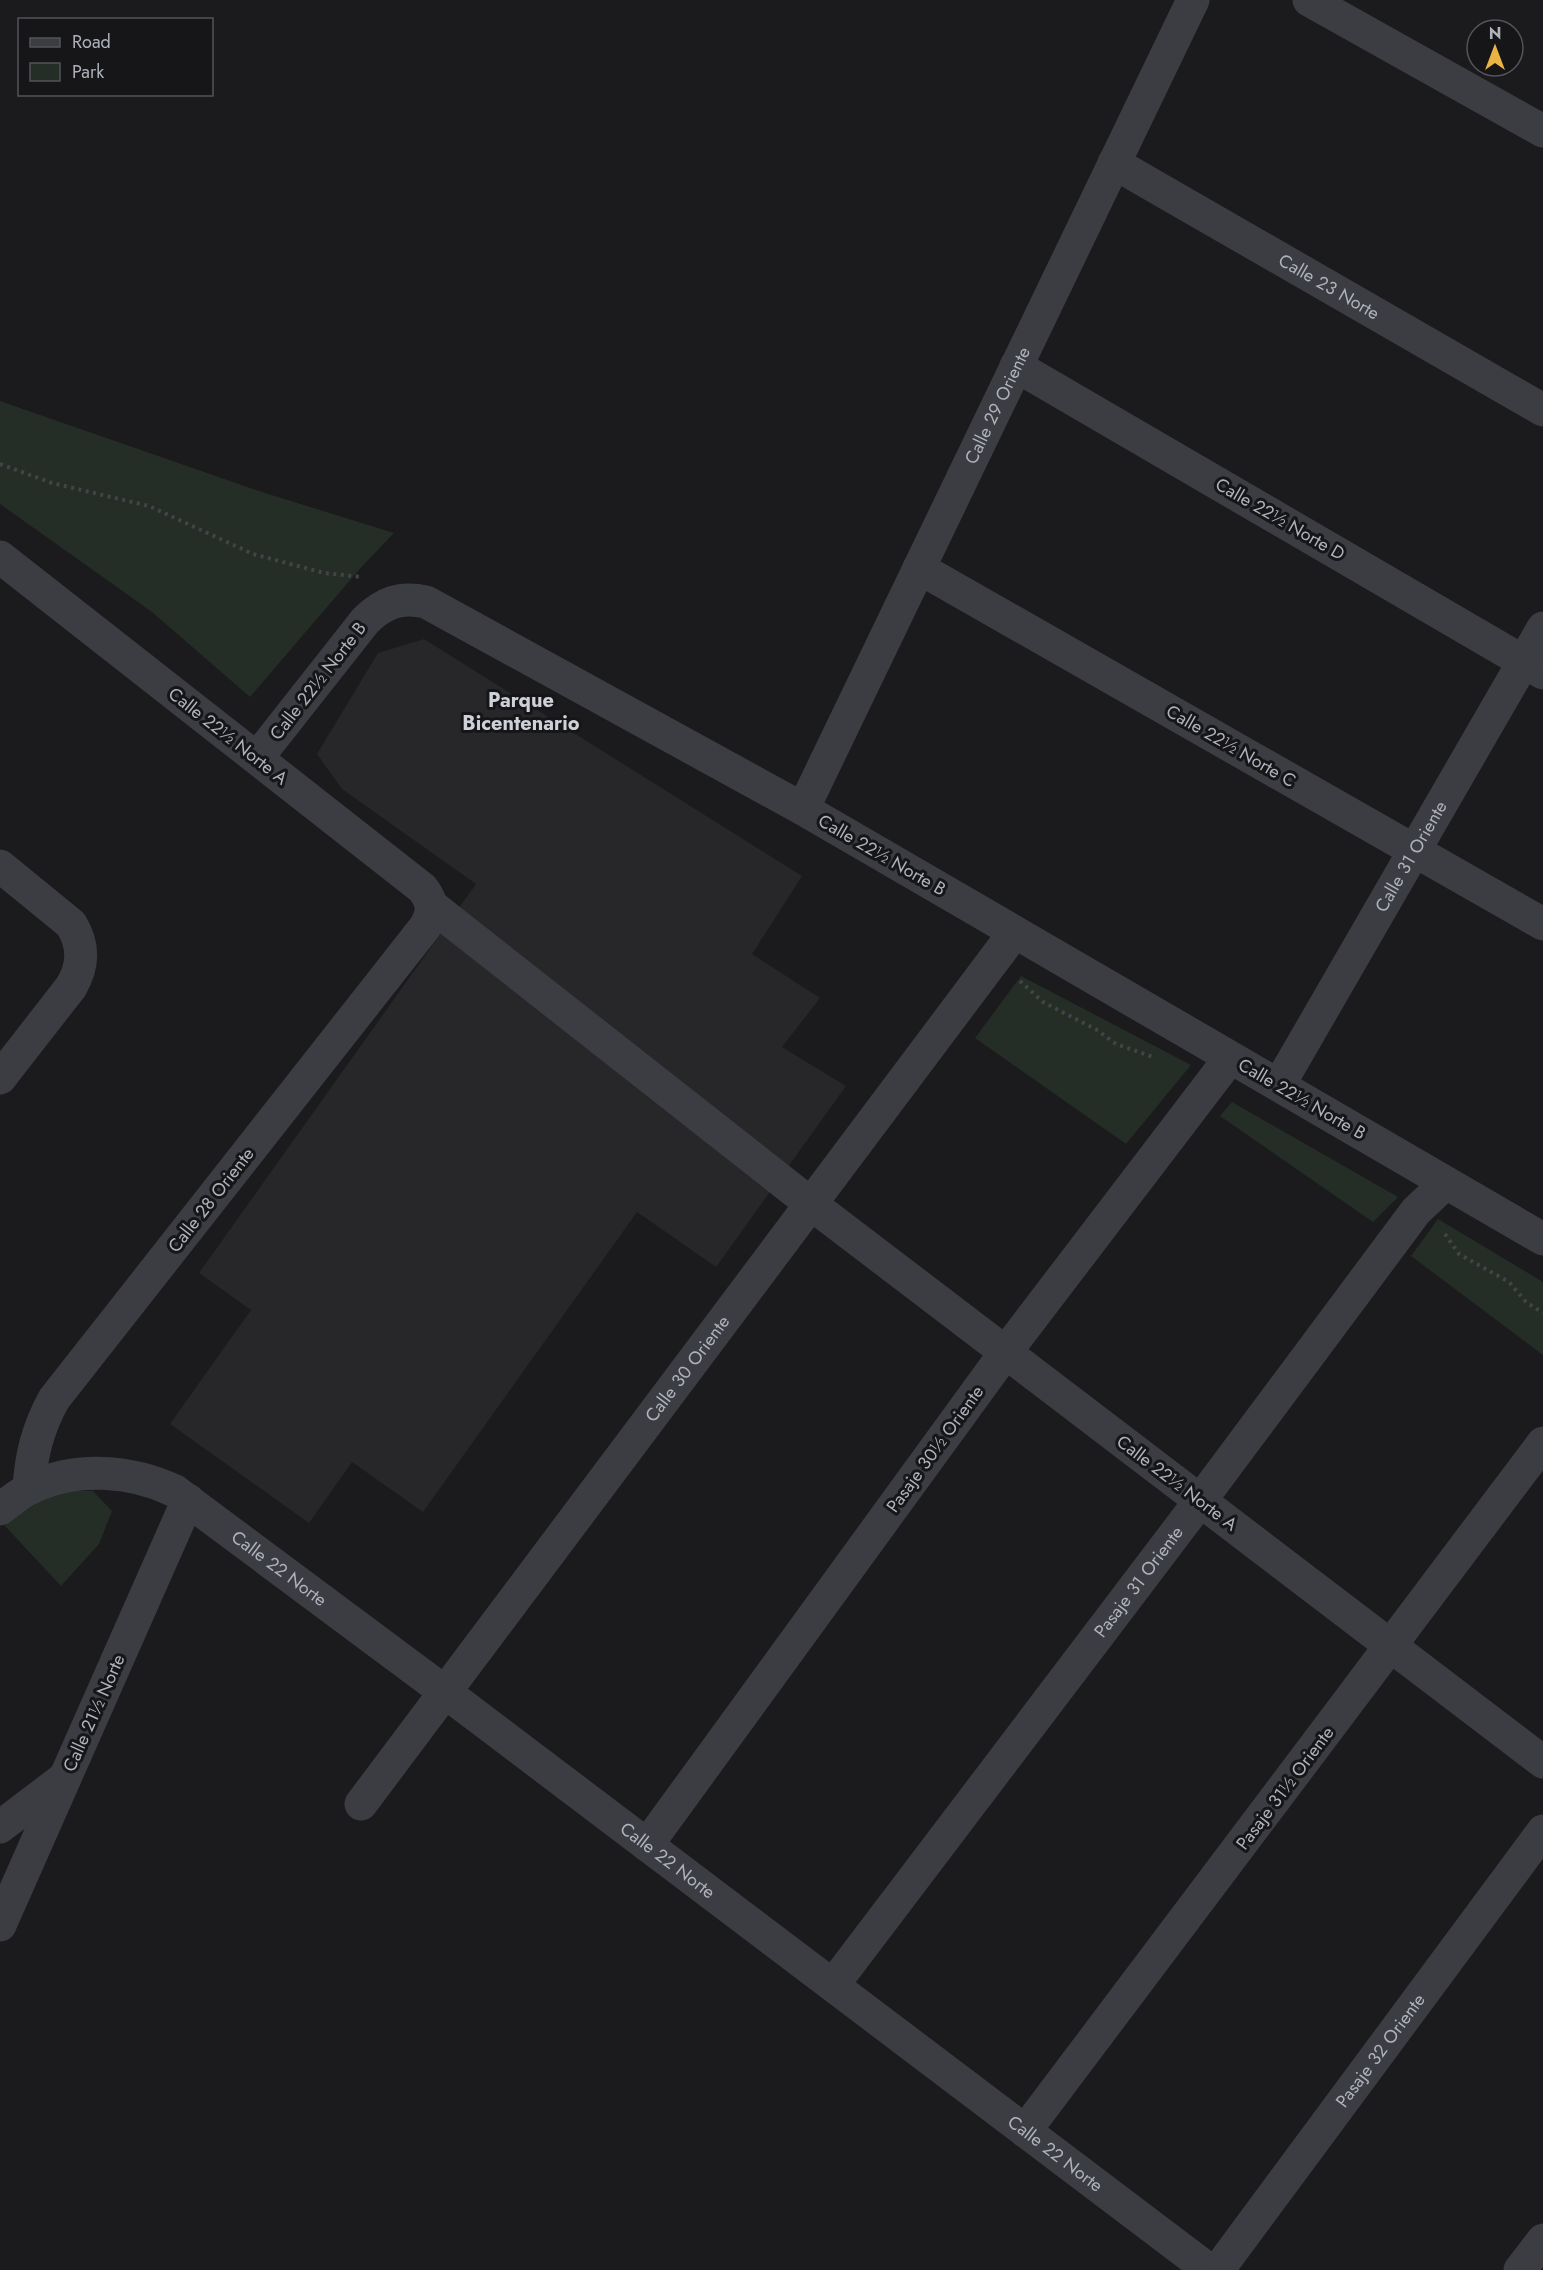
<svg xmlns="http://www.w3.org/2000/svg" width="1543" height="2270" font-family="Jost,sans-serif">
	<rect width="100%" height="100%" fill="#1b1b1d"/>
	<path fill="#27272a" d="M 424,639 L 802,876 L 752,954 L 820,998 L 782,1047 L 846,1086 L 716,1267 L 637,1212 L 423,1512 L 352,1462 L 309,1523 L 170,1424 L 251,1310 L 199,1273 L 476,884 L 342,789 L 317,754 L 378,653 Z"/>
	<path fill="#242d26" d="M 0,401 L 265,493 L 394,533 L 357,572 L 250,697 L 152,612 L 0,504 Z
		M 1021,976 L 1191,1065 L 1126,1144 L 975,1038 Z
		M 1232,1102 L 1398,1197 L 1373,1222 L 1220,1116 Z
		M 1438,1219 L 1543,1282 L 1543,1355 L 1411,1256 Z
		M 56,1491 L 93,1491 L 112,1511 L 99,1544 L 61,1586 L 4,1525 Z"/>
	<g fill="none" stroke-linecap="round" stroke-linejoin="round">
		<path stroke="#424449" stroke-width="4" stroke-dasharray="3 4.5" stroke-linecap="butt" d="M 0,464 L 52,483 L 149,506 L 253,554 L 324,573 L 362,577
			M 1020,981 L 1043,1002 L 1097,1030 L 1116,1044 L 1153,1057
			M 1445,1234 L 1459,1254 L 1509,1282 L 1526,1302 L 1543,1313"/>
		<g stroke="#3c3d42" stroke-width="33">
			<path d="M 1309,0 L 1543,131"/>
			<path id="s1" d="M 1114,163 L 1543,410"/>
			<path d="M 1016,366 L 1543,673"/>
			<path d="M 0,557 L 422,888 C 433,901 434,912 425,927 L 54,1399 C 38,1428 31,1455 29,1488"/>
			<path d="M 919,568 L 1543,924"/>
			<path d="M 257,758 L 365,621 C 383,603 400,596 426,602 L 803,809 L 1543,1239"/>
			<path id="s2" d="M 803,809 L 1193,0"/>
			<path d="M 0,866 L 71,924 C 84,945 84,965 71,987 L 0,1078"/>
			<path d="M 432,906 L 811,1204 L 1543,1762"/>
			<path id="s3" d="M 1279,1085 L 1543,628"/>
			<path id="s4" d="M 0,1509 C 10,1502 20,1493 31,1488 C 76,1466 131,1470 175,1491 L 445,1692 L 1209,2270"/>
			<path id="s5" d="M 361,1804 L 1014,933"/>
			<path d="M 0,1827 L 63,1779"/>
			<path d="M 647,1845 L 1005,1353 L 1230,1058"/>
			<path d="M 0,1925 L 188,1500"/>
			<path id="s6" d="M 833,1985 L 1200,1501 L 1416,1211 L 1446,1183"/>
			<path d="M 1025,2131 L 1543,1443"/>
			<path id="s7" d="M 1218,2270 L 1543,1831"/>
			<path d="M 1520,2270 L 1543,2240"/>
		</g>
	</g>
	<g text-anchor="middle" stroke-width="6" stroke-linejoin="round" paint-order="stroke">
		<g font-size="18" fill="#aeb2bb" stroke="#161518">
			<text dy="6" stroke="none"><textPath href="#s1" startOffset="248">Calle 23 Norte</textPath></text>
			<text dy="6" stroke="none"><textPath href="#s2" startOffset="448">Calle 29 Oriente</textPath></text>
			<text transform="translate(1280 519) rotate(30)" y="6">Calle 22½ Norte D</text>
			<text transform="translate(318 681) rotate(-52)" y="6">Calle 22½ Norte B</text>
			<text transform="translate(228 736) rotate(38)" y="6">Calle 22½ Norte A</text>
			<text transform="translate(1231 746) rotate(30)" y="6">Calle 22½ Norte C</text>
			<text transform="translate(882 855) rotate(30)" y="6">Calle 22½ Norte B</text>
			<text dy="6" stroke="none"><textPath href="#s3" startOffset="264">Calle 31 Oriente</textPath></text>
			<text transform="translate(1302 1099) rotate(30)" y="6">Calle 22½ Norte B</text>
			<text transform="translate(211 1200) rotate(-52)" y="6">Calle 28 Oriente</text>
			<text dy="6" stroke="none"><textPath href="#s5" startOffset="544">Calle 30 Oriente</textPath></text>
			<text transform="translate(935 1449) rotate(-54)" y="6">Pasaje 30½ Oriente</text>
			<text transform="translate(1177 1483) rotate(37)" y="6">Calle 22½ Norte A</text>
			<text dy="6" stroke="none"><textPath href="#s4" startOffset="316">Calle 22 Norte</textPath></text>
			<text dy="6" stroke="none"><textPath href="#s6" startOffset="506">Pasaje 31 Oriente</textPath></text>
			<text transform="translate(94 1713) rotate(-66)" y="6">Calle 21½ Norte</text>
			<text transform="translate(1285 1788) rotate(-53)" y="6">Pasaje 31½ Oriente</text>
			<text dy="6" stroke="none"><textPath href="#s4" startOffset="802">Calle 22 Norte</textPath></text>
			<text dy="6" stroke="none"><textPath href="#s7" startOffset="273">Pasaje 32 Oriente</textPath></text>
			<text dy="6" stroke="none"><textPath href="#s4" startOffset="1288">Calle 22 Norte</textPath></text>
		</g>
		<g font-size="20" font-weight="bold" fill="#cfd1d8" stroke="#161518">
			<text x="521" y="707">Parque<tspan x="521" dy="23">Bicentenario</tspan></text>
		</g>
	</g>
	<rect x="18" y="18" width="195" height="78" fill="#161518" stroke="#535459" stroke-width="1.5"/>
	<rect x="30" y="38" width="30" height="9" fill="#3c3d42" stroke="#535459" stroke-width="1.5"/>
	<text x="72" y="48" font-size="18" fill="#aeb2bb">Road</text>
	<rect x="30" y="63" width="30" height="18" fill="#242d26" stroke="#535459" stroke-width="1.5"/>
	<text x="72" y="78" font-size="18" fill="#aeb2bb">Park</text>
	<g transform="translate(1495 48)"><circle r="28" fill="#161518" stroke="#535459" stroke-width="1.5"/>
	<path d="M0-4.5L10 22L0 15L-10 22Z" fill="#eab445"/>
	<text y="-9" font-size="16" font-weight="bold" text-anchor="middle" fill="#aeb2bb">N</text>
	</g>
</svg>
